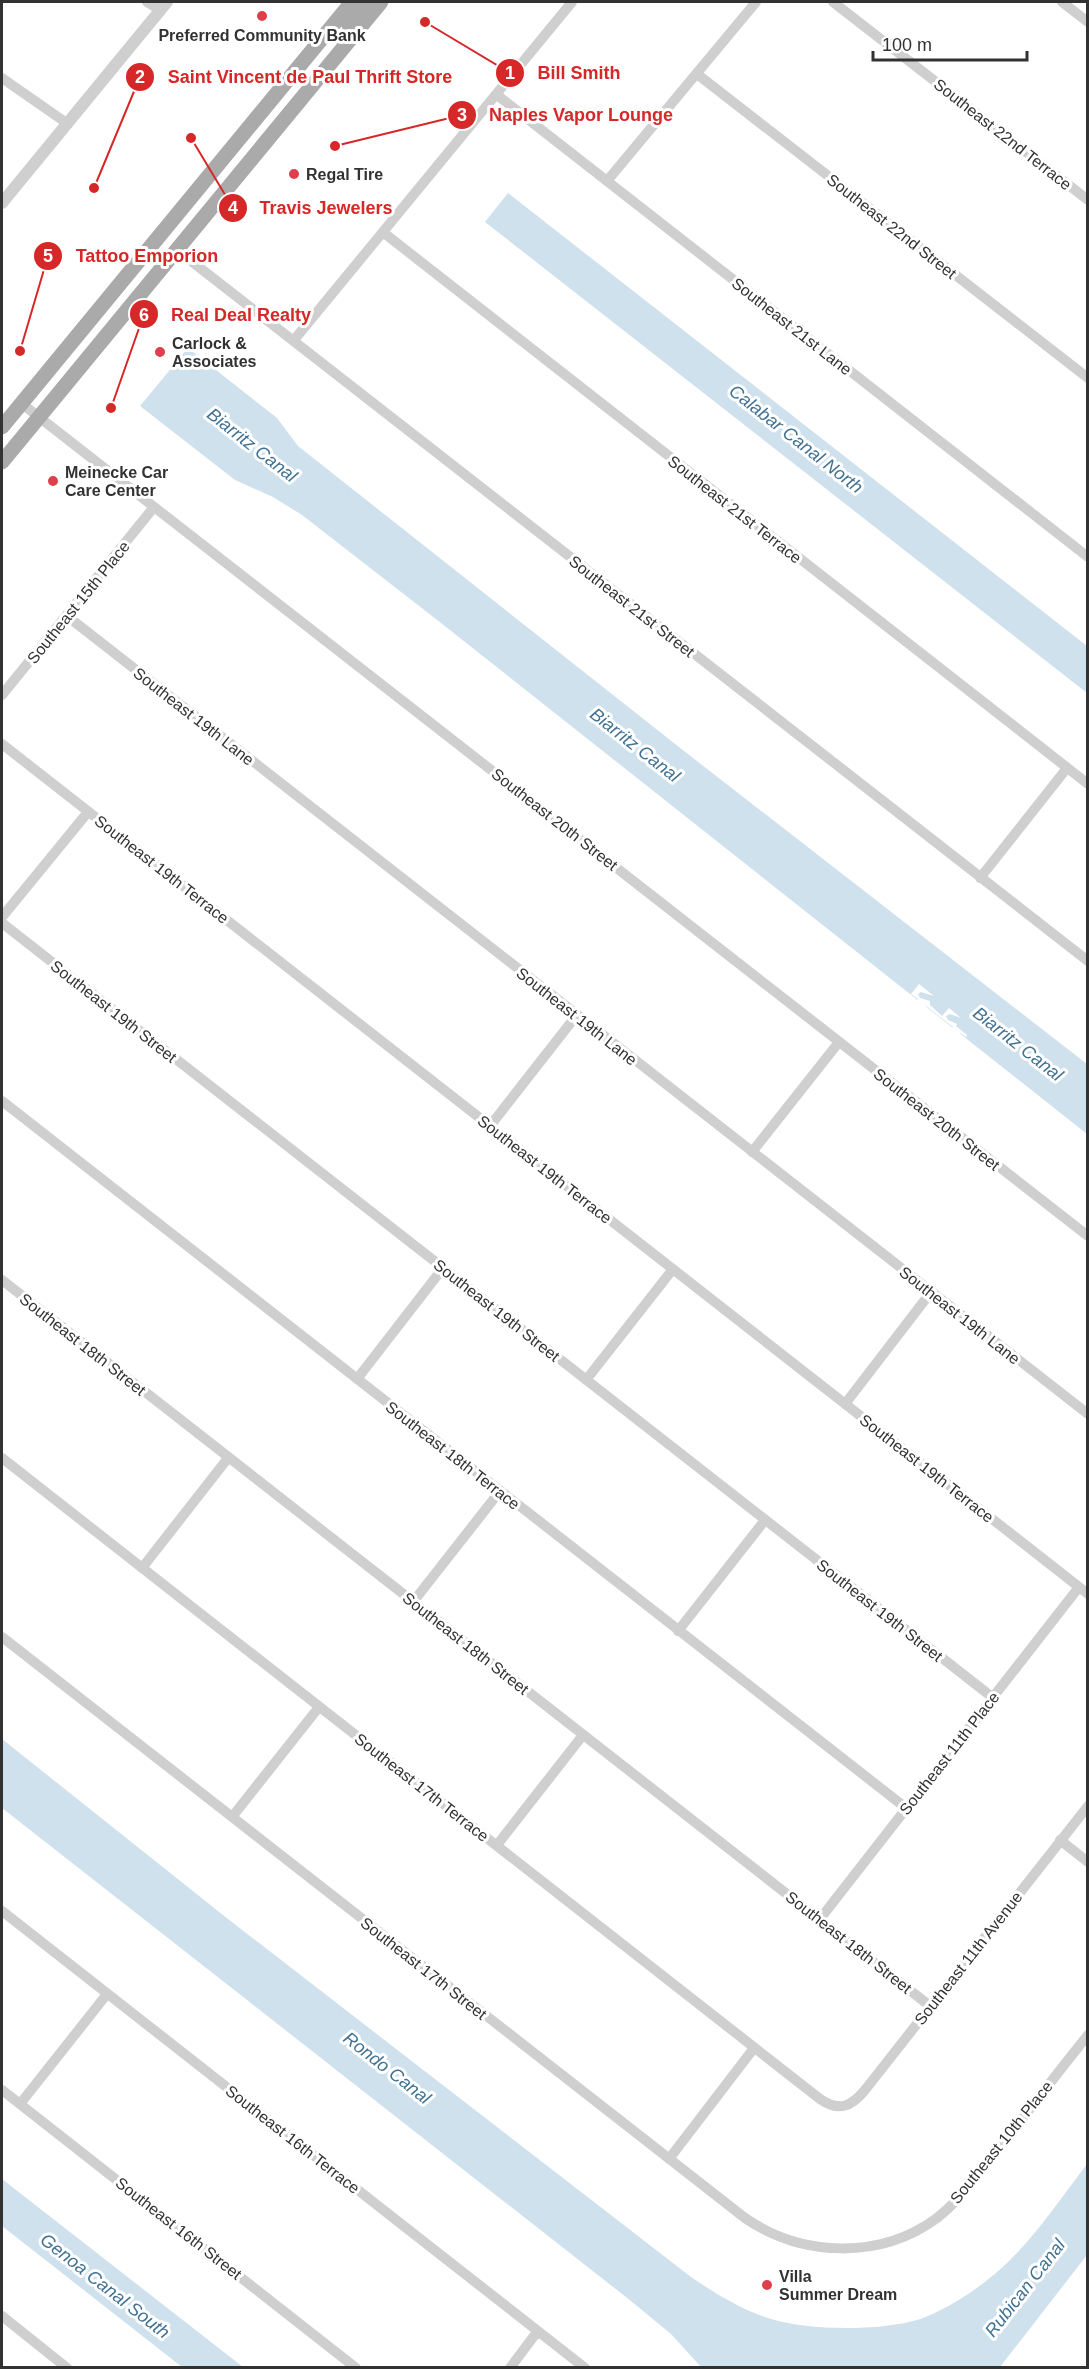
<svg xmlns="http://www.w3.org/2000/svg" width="1089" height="2369" font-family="Arial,sans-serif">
	<rect width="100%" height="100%" fill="#fff"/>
	<path fill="#cfe1ec" d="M 508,193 L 1087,646 L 1087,693 L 485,222 Z
		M 188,348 L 277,418 L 298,446 L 684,751 L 1087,1064 L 1087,1134 L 441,623 L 302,515 L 273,497 L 235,480 L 140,406 Z
		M 2,1739 L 228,1919 L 691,2277 C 716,2294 742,2310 771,2319 C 810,2331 891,2332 928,2316 C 956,2304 985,2284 1007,2263 C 1037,2234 1062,2197 1087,2164 L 1087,2255 L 1000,2367 L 701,2367 L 671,2334 L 631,2301 L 2,1808 Z
		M 2,2179 L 243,2367 L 182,2367 L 2,2226 Z"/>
	<path fill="#fff" d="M 919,984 L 934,996 L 921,992 L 918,994 L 920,998 L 930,1001 L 930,1005 L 942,1016 L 949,1008 L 961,1018 L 950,1014 L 946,1016 L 948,1020 L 957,1024 L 956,1026 L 967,1035 L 966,1037 L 960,1033 L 958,1035 L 951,1029 L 953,1027 L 926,1006 L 924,1008 L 916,1002 L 918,999 L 911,994 Z"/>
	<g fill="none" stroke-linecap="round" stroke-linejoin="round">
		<path stroke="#cfcfcf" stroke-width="10" d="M 147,2 L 160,10
			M 833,2 L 1088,200
			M 1062,2 L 1088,22
			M 697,74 L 1088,378
			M 2,78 L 68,124
			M 497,95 L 1088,557
			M 607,181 L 756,2
			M 384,233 L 1088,784
			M 177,250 L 1088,961
			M 294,340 L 572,2
			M 21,403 L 1088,1236
			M 67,616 L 1088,1414
			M 2,695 L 154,507
			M 2,744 L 1088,1594
			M 980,878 L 1067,768
			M 2,917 L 88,812
			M 2,923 L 992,1697
			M 2,1101 L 906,1808
			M 490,1126 L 576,1016
			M 752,1152 L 839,1042
			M 2,1280 L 930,2006
			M 357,1379 L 443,1268
			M 586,1380 L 673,1269
			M 845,1404 L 931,1292
			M 2,1458 L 820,2099 C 839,2112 851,2107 865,2090 L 1088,1806
			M 142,1568 L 228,1458
			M 413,1602 L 500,1491
			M 678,1631 L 765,1520
			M 2,1637 L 745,2218 C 802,2257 880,2260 937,2218 C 962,2198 981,2171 1001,2146 C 1030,2109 1058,2072 1088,2035
			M 232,1817 L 319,1707
			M 1060,1840 L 1088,1862
			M 497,1845 L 583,1735
			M 2,1911 L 585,2368
			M 820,1919 L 1079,1587
			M 2,2090 L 356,2368
			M 20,2104 L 107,1994
			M 669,2159 L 754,2048
			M 2,2316 L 67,2368
			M 510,2368 L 537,2332"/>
		<path stroke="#cfcfcf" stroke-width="12" d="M 2,203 L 167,2"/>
		<path stroke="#aaa" stroke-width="15" d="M 349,25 L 358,14 L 364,2
			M 2,427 L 352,2
			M 2,462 L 381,2"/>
	</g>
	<g fill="#de3f4a" stroke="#fff" stroke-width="2">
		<circle cx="262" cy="16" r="6"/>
		<circle cx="294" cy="174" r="6"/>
		<circle cx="160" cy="352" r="6"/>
		<circle cx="53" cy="481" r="6"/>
		<circle cx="767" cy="2285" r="6"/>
	</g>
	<g text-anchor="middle" stroke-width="6" stroke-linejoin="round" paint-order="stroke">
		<g font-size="16" font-weight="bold" fill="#323232" stroke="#fff" text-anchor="start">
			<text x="262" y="41" text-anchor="middle">Preferred Community Bank</text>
			<text x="306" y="180">Regal Tire</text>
			<text x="172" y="349">Carlock &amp;<tspan x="172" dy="18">Associates</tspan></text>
			<text x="65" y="478">Meinecke Car<tspan x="65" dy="18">Care Center</tspan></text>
			<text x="779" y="2282">Villa<tspan x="779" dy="18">Summer Dream</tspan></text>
		</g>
		<g font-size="16" fill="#323232" stroke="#fff">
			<text transform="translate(1003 134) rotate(38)" y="6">Southeast 22nd Terrace</text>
			<text transform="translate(892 226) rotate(38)" y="6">Southeast 22nd Street</text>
			<text transform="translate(792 326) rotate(38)" y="6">Southeast 21st Lane</text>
			<text transform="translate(735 509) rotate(38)" y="6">Southeast 21st Terrace</text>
			<text transform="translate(78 602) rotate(-51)" y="6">Southeast 15th Place</text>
			<text transform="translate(632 606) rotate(38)" y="6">Southeast 21st Street</text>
			<text transform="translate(194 716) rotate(38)" y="6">Southeast 19th Lane</text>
			<text transform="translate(555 819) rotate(38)" y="6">Southeast 20th Street</text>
			<text transform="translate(162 869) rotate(38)" y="6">Southeast 19th Terrace</text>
			<text transform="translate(114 1011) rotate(38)" y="6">Southeast 19th Street</text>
			<text transform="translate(577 1016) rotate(38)" y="6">Southeast 19th Lane</text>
			<text transform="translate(937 1119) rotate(38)" y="6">Southeast 20th Street</text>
			<text transform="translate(545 1169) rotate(38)" y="6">Southeast 19th Terrace</text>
			<text transform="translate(497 1310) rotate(38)" y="6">Southeast 19th Street</text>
			<text transform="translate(960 1315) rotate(38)" y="6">Southeast 19th Lane</text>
			<text transform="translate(83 1344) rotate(38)" y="6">Southeast 18th Street</text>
			<text transform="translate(453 1455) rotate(38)" y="6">Southeast 18th Terrace</text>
			<text transform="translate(927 1468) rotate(38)" y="6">Southeast 19th Terrace</text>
			<text transform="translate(880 1610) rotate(38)" y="6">Southeast 19th Street</text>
			<text transform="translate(466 1643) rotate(38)" y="6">Southeast 18th Street</text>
			<text transform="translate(949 1753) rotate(-52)" y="6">Southeast 11th Place</text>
			<text transform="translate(422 1787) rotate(38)" y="6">Southeast 17th Terrace</text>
			<text transform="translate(849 1942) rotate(38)" y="6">Southeast 18th Street</text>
			<text transform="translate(968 1958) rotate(-52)" y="6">Southeast 11th Avenue</text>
			<text transform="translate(424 1968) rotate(38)" y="6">Southeast 17th Street</text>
			<text transform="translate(293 2139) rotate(38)" y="6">Southeast 16th Terrace</text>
			<text transform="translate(1001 2142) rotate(-51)" y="6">Southeast 10th Place</text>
			<text transform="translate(179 2228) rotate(38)" y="6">Southeast 16th Street</text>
		</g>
		<g font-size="18" font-style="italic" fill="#427292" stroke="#fff">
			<text transform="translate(796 439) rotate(38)" y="6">Calabar Canal North</text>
			<text transform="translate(252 445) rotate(38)" y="6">Biarritz Canal</text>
			<text transform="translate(635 745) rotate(38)" y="6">Biarritz Canal</text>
			<text transform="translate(1018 1044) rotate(38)" y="6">Biarritz Canal</text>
			<text transform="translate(387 2068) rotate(38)" y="6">Rondo Canal</text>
			<text transform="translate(105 2286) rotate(38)" y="6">Genoa Canal South</text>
			<text transform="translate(1025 2288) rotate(-52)" y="6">Rubican Canal</text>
		</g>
	</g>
	<path fill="none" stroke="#d62828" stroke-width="2" d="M425 22L510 73M94 188L140 77M335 146L462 115M191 138L233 208M20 351L48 256M111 408L144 314"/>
	<g fill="#d62828" stroke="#fff" stroke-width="2">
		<circle cx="425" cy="22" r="6"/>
		<circle cx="94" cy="188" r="6"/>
		<circle cx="335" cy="146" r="6"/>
		<circle cx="191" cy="138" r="6"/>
		<circle cx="20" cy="351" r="6"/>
		<circle cx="111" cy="408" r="6"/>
		<circle cx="510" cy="73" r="15"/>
		<circle cx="140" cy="77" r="15"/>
		<circle cx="462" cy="115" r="15"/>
		<circle cx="233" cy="208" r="15"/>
		<circle cx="48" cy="256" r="15"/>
		<circle cx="144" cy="314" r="15"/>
	</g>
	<g font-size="18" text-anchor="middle" font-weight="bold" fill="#fff">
		<text x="510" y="79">1</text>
		<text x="140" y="83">2</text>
		<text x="462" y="121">3</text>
		<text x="233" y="214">4</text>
		<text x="48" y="262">5</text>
		<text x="144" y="321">6</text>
	</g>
	<g font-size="18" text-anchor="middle" font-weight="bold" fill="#d62828" stroke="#fff" stroke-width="6" stroke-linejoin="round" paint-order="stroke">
		<text x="579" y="79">Bill Smith</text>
		<text x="310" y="83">Saint Vincent de Paul Thrift Store</text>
		<text x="581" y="121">Naples Vapor Lounge</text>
		<text x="326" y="214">Travis Jewelers</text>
		<text x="147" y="262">Tattoo Emporion</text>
		<text x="241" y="321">Real Deal Realty</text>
	</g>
	<rect width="1089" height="2369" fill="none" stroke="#323232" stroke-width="6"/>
	<path d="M873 51v9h154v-9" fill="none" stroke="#323232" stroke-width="3"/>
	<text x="882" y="51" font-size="18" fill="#323232" stroke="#ffffff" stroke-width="4.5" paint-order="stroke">100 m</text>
</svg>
